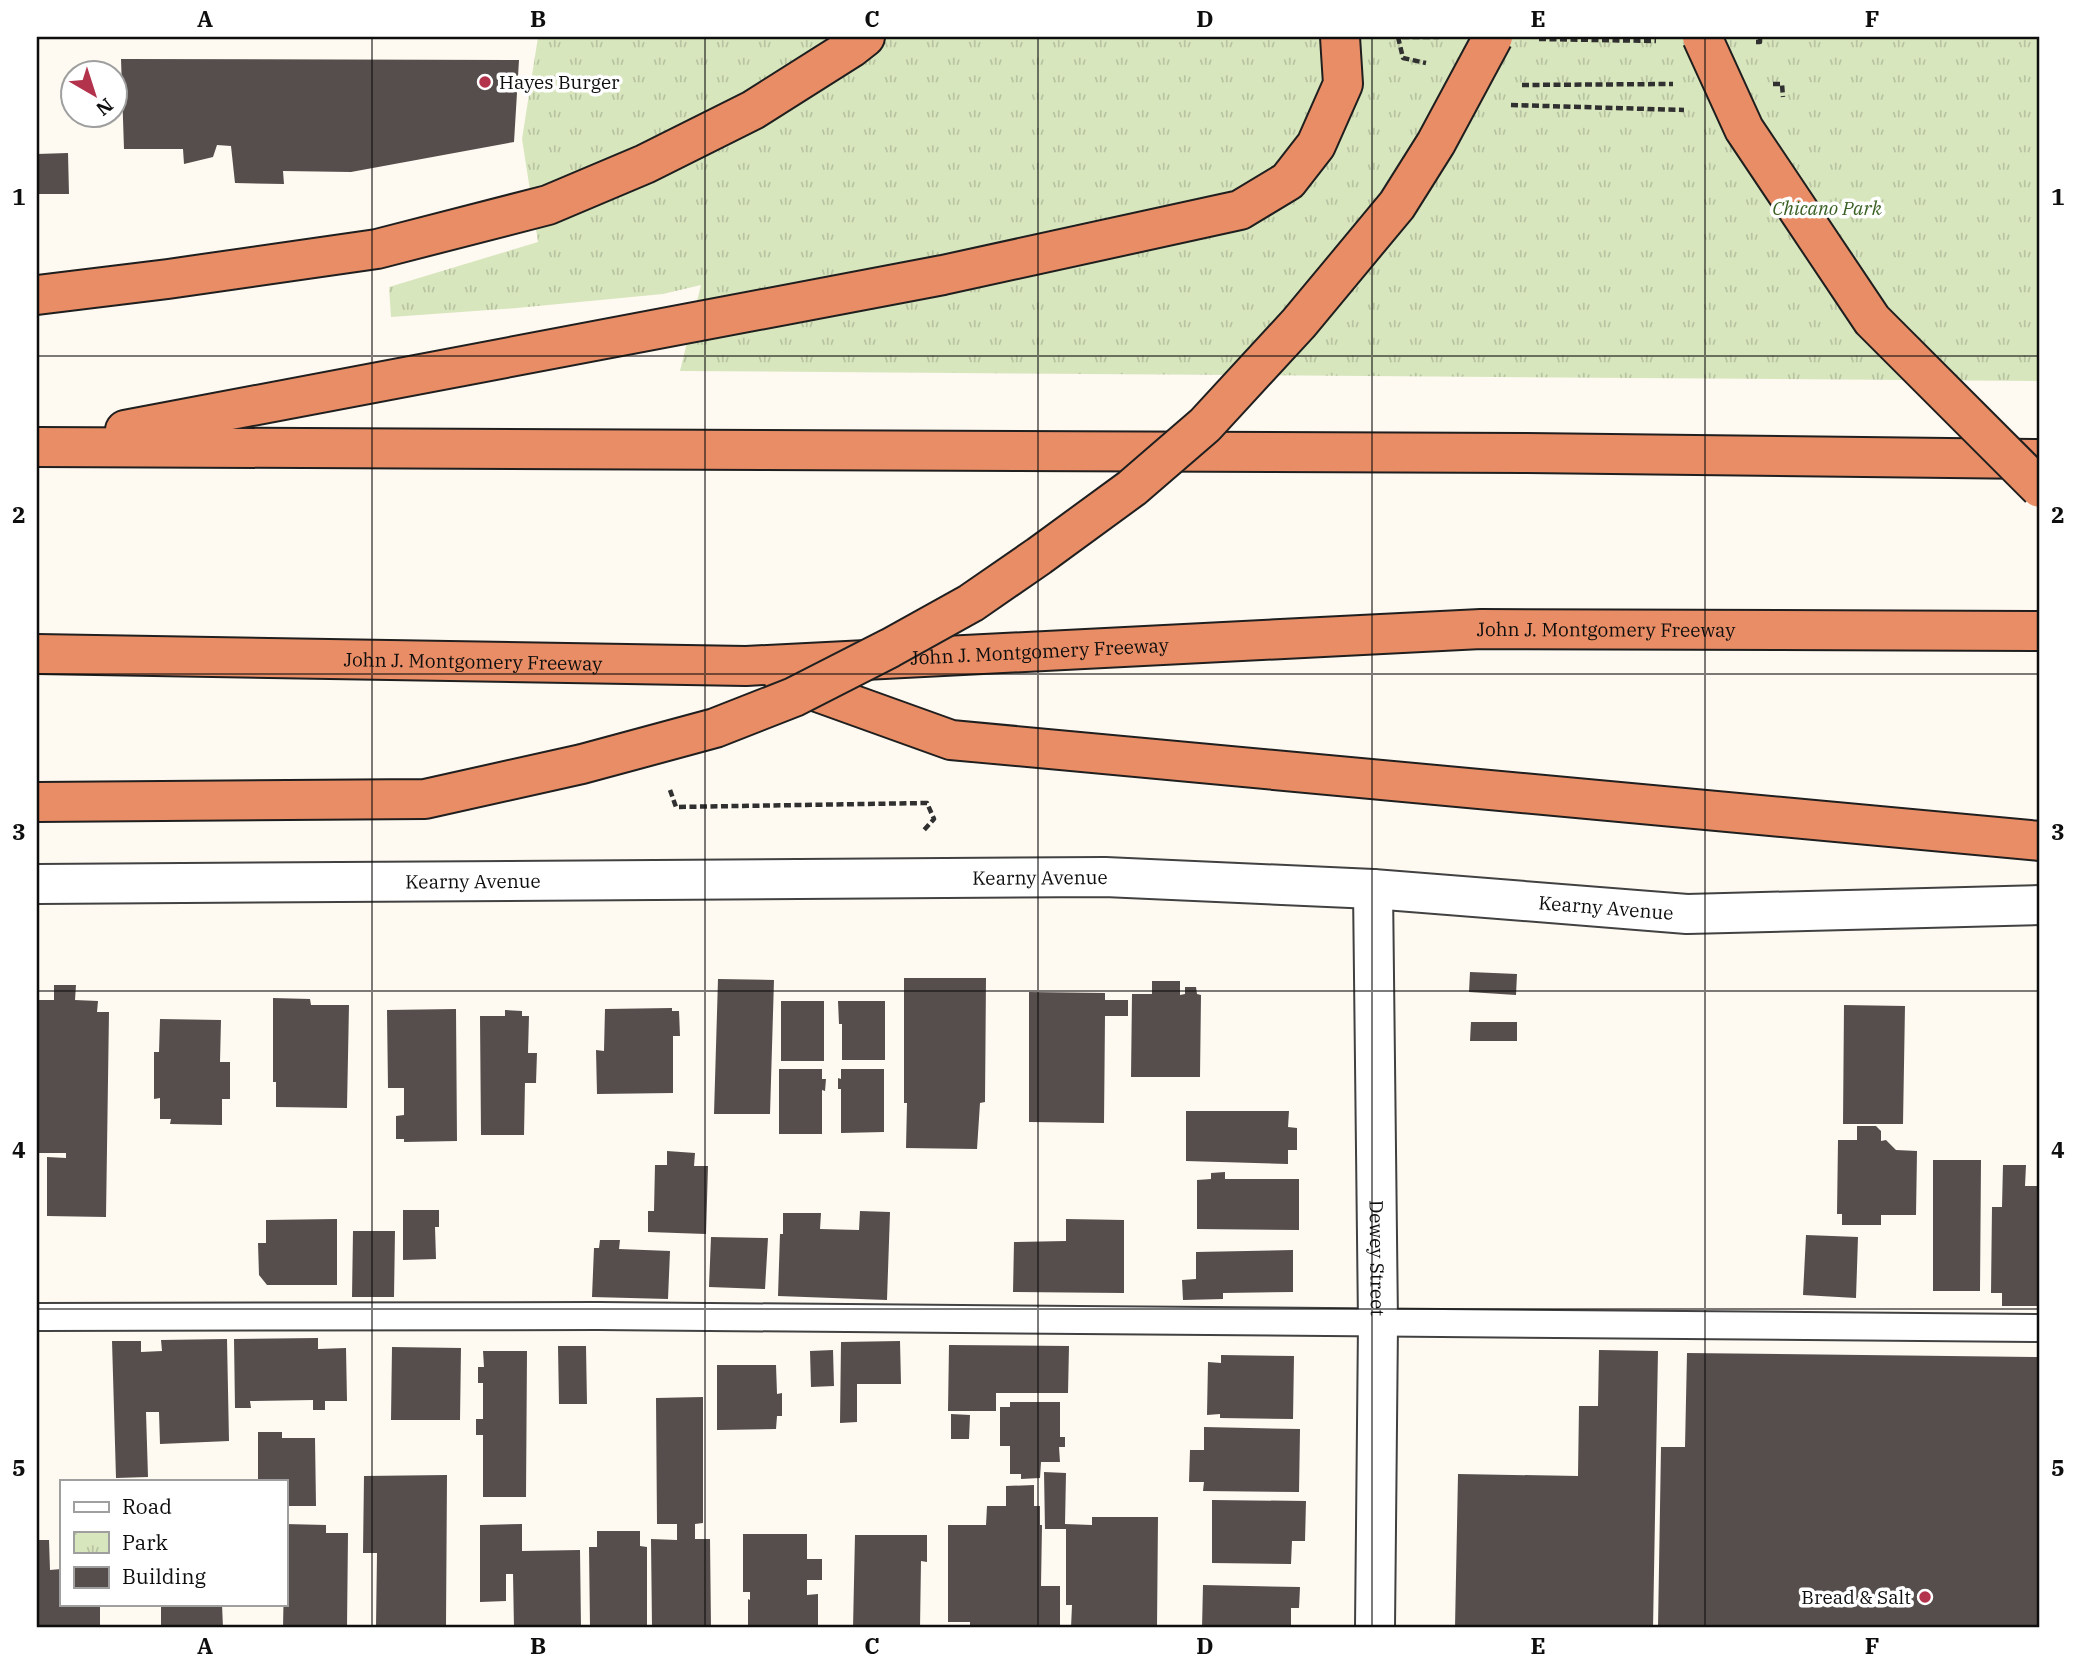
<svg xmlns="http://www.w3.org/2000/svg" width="2077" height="1665" font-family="'IBM Plex Serif',serif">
	<defs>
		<pattern id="park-tufts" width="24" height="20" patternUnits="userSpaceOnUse" patternTransform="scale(1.75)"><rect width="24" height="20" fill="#d8e6bd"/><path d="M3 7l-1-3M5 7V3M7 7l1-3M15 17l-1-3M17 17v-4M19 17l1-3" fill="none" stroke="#b8c4a1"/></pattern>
	</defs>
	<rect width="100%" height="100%" fill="#fef9f1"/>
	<path fill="url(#park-tufts)" d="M 538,37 L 2040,37 L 2040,381 L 680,371 L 701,285 L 663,294 L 517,308 L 391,317 L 389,287 L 538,242 L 522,139 Z"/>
	<path fill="#564e4c" d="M 121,59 L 519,60 L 514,142 L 351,172 L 283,171 L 284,184 L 235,183 L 231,146 L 217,145 L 213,157 L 184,164 L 183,149 L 124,149 Z
		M 68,153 L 69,194 L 37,194 L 37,154 Z
		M 1470,972 L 1517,974 L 1516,995 L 1469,992 Z
		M 904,978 L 986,978 L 985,1102 L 980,1103 L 977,1149 L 906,1148 L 907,1103 L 904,1103 Z
		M 718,979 L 774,980 L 770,1114 L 714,1114 Z
		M 1152,981 L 1180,981 L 1180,995 L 1185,994 L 1185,987 L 1196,987 L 1197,994 L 1201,995 L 1200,1077 L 1131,1077 L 1132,994 L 1152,994 Z
		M 54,985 L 76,985 L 75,1000 L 98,1001 L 97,1012 L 109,1012 L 106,1217 L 47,1216 L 47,1157 L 66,1158 L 66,1153 L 37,1153 L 37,1000 L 54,1000 Z
		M 1029,992 L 1105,993 L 1105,1000 L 1128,1000 L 1128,1016 L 1105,1016 L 1104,1123 L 1029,1122 Z
		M 273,998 L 310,999 L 311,1005 L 349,1005 L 347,1108 L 276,1107 L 276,1082 L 273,1082 Z
		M 781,1001 L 824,1001 L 824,1061 L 781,1061 Z
		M 838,1001 L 885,1001 L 885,1060 L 842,1060 L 842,1024 L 839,1024 Z
		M 1844,1005 L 1905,1006 L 1903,1124 L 1843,1124 Z
		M 672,1008 L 672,1011 L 679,1011 L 680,1036 L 673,1036 L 673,1093 L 597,1094 L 596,1050 L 604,1051 L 605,1009 Z
		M 456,1009 L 457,1141 L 404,1142 L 404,1139 L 396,1139 L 396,1116 L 404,1115 L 404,1088 L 388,1088 L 387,1010 Z
		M 505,1010 L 522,1011 L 522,1016 L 529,1016 L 528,1053 L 537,1053 L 536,1083 L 525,1083 L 524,1135 L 481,1135 L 480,1016 L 505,1016 Z
		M 160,1019 L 221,1020 L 220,1062 L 230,1062 L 230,1099 L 222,1099 L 222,1125 L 170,1124 L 171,1119 L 160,1119 L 160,1098 L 154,1099 L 154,1052 L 159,1052 Z
		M 1471,1022 L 1517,1022 L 1517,1041 L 1470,1041 Z
		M 779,1069 L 822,1069 L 822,1079 L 826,1079 L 825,1091 L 822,1090 L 822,1134 L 779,1134 Z
		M 841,1069 L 884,1069 L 884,1132 L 841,1133 L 841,1089 L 838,1089 L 838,1078 L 841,1079 Z
		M 1186,1111 L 1289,1111 L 1288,1127 L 1297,1128 L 1297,1150 L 1288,1150 L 1288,1164 L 1186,1161 Z
		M 1857,1126 L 1876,1126 L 1881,1131 L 1881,1141 L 1886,1140 L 1896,1150 L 1917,1151 L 1916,1215 L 1881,1215 L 1881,1225 L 1842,1225 L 1842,1214 L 1837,1214 L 1838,1140 L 1857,1140 Z
		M 667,1151 L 695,1153 L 694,1166 L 708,1166 L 706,1234 L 648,1232 L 648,1211 L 654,1211 L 655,1165 L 667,1165 Z
		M 1933,1160 L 1981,1160 L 1980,1291 L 1933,1291 Z
		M 2003,1165 L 2026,1165 L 2025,1186 L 2037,1186 L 2037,1292 L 2040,1292 L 2040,1306 L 2002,1306 L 2002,1293 L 1991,1293 L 1992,1207 L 2002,1207 Z
		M 1225,1172 L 1225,1179 L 1299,1179 L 1299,1230 L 1197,1229 L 1197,1180 L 1211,1179 L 1211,1173 Z
		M 403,1210 L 439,1210 L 439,1227 L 435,1227 L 436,1259 L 403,1260 Z
		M 860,1211 L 890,1212 L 887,1300 L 778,1296 L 780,1234 L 783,1234 L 783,1213 L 821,1213 L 820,1229 L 859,1230 Z
		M 337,1219 L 337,1285 L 267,1285 L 259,1275 L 258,1243 L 266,1243 L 266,1220 Z
		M 1066,1219 L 1124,1220 L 1124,1293 L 1013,1292 L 1014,1242 L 1066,1241 Z
		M 353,1231 L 395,1231 L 394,1297 L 352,1297 Z
		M 1806,1235 L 1858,1237 L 1856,1298 L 1803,1295 Z
		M 711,1237 L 768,1238 L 765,1289 L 709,1287 Z
		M 600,1240 L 620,1240 L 619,1249 L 670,1251 L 668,1299 L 592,1297 L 594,1248 L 599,1248 Z
		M 1293,1250 L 1293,1292 L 1223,1293 L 1223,1299 L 1183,1300 L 1182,1280 L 1196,1279 L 1196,1252 Z
		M 318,1338 L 318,1349 L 346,1348 L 347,1401 L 325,1401 L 325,1410 L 313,1410 L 313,1400 L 250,1401 L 251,1408 L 235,1408 L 234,1339 Z
		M 227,1339 L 229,1441 L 160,1444 L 159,1412 L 146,1412 L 148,1477 L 116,1478 L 112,1341 L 141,1341 L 141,1352 L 162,1351 L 161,1340 Z
		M 900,1341 L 901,1384 L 857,1384 L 857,1422 L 840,1423 L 841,1342 Z
		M 949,1345 L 1069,1346 L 1068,1393 L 996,1393 L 996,1411 L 948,1411 Z
		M 558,1346 L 586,1346 L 587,1404 L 559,1404 Z
		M 392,1347 L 461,1348 L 460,1420 L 391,1420 Z
		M 833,1350 L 834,1386 L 811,1387 L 810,1351 Z
		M 1599,1350 L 1658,1351 L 1653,1628 L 1455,1628 L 1458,1474 L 1578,1476 L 1579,1406 L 1598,1406 Z
		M 483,1351 L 527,1351 L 526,1497 L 483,1497 L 483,1435 L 476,1435 L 476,1419 L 483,1419 L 483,1383 L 478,1383 L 478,1367 L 484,1367 Z
		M 1687,1353 L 2040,1357 L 2040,1628 L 1658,1628 L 1661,1447 L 1685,1447 Z
		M 1221,1355 L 1294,1356 L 1293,1419 L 1220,1418 L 1220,1414 L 1207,1415 L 1208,1362 L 1221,1363 Z
		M 717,1365 L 776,1365 L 777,1394 L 782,1393 L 782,1416 L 777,1416 L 776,1429 L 717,1430 Z
		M 703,1397 L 703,1523 L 695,1524 L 695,1539 L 710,1539 L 711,1628 L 652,1628 L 651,1539 L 677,1540 L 677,1524 L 657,1524 L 656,1398 Z
		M 1010,1402 L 1060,1402 L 1060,1437 L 1065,1437 L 1065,1447 L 1059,1447 L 1060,1462 L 1041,1462 L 1040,1478 L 1021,1479 L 1021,1474 L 1010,1474 L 1010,1446 L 1000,1446 L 1000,1407 L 1010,1407 Z
		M 951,1414 L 970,1415 L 969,1439 L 951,1439 Z
		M 1204,1427 L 1300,1429 L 1299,1492 L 1203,1491 L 1204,1482 L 1189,1482 L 1190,1450 L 1204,1450 Z
		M 258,1432 L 282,1432 L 282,1438 L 315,1438 L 316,1506 L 288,1506 L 288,1518 L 285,1518 L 285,1481 L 258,1481 Z
		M 1044,1472 L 1066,1473 L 1065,1524 L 1092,1525 L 1092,1517 L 1158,1517 L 1157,1628 L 1071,1628 L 1072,1605 L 1066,1605 L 1066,1529 L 1045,1529 Z
		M 447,1475 L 446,1625 L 439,1626 L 439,1628 L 379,1628 L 379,1626 L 376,1626 L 377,1553 L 363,1553 L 364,1476 Z
		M 1034,1485 L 1034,1506 L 1040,1506 L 1040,1525 L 1042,1525 L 1041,1586 L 1060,1586 L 1060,1628 L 970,1628 L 970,1622 L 948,1622 L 948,1525 L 986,1525 L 987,1506 L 1006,1506 L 1006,1486 Z
		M 1212,1500 L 1306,1501 L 1305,1541 L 1292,1541 L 1291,1564 L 1212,1563 Z
		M 285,1524 L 326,1525 L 326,1533 L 348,1533 L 347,1628 L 283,1628 Z
		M 522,1524 L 522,1551 L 580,1550 L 581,1628 L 514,1628 L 513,1574 L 506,1574 L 506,1601 L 480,1602 L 480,1525 Z
		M 597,1531 L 640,1531 L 640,1546 L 647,1547 L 647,1628 L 590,1628 L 589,1547 L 597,1547 Z
		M 743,1534 L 807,1534 L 807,1559 L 822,1559 L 822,1580 L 807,1580 L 807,1595 L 818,1594 L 818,1628 L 748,1628 L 748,1599 L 750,1600 L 750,1592 L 743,1592 Z
		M 855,1535 L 927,1535 L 927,1562 L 921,1561 L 920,1628 L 853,1628 Z
		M 37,1540 L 49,1540 L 50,1570 L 61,1569 L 61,1604 L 100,1604 L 100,1628 L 37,1628 Z
		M 1203,1585 L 1300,1587 L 1299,1608 L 1291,1608 L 1291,1628 L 1202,1628 Z
		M 161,1604 L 222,1604 L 223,1628 L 161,1628 Z"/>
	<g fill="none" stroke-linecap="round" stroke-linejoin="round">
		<defs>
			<path id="lane" d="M 37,1317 L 598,1316 L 2040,1328"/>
			<g id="street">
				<path id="s1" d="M 37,884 L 1105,877 L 1373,889 L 1687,914 L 2040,905"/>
				<path id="s2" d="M 1373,889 L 1378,1323 L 1375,1628"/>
			</g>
			<g id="highway">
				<path d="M 37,295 L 168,279 L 377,249 L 548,205 L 645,164 L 753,110 L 851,48 L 865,37"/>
				<path d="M 125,430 L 943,275 L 1240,210 L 1288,181 L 1316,145 L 1343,84 L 1340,37"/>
				<path d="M 37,447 L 1527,453 L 2040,459"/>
				<path id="s3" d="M 37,654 L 746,666 L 1481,629 L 2040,631"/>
				<path d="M 784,680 L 951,740 L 2040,841"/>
			</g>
		</defs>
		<use href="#lane" stroke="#414141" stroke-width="30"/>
		<use href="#street" stroke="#414141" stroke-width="42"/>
		<use href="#highway" stroke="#1f1f1f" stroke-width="42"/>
		<path stroke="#303030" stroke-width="4.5" stroke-dasharray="7 3.5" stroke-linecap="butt" d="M 1398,37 L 1403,58 L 1426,63
			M 1402,37 L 1439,37
			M 1539,39 L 1656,41
			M 1756,42 L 1760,42 L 1760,37
			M 670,790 L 676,807 L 927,803 L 934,819 L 924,830"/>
		<use href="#lane" stroke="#fff" stroke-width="26"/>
		<use href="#street" stroke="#fff" stroke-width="38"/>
		<use href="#highway" stroke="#e88d65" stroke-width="38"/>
		<defs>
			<path id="highway-bridge" d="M 1702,37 L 1744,129 L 1872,320 L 2040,488
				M 37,802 L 425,799 L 582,764 L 715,728 L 794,697 L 890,648 L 971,603 L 1039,556 L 1132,488 L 1205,425 L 1299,323 L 1397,205 L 1436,143 L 1493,37"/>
		</defs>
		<use href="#highway-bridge" stroke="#1f1f1f" stroke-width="42" stroke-linecap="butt"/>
		<path stroke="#303030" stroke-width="4.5" stroke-dasharray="7 3.5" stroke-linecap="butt" d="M 1773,84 L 1782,84 L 1783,97
			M 1522,85 L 1673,84
			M 1511,105 L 1684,110"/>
		<use href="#highway-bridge" stroke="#e88d65" stroke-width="38"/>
	</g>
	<path fill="none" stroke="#0e0e0e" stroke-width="2" stroke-opacity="0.55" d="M 372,37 L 372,1628M 705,37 L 705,1628M 1038,37 L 1038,1628M 1372,37 L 1372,1628M 1705,37 L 1705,1628M 37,356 L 2040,356M 37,674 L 2040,674M 37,991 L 2040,991M 37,1309 L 2040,1309"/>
	<g fill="#b3324c" stroke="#fff" stroke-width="2.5">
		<circle cx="485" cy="82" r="7"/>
		<circle cx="1925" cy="1597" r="7"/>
	</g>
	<g text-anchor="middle" stroke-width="7" stroke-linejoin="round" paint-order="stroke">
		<g font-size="19" fill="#0e0e0e" stroke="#fff" text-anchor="start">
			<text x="499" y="89">Hayes Burger</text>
			<text x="1911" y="1604" text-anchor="end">Bread &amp; Salt</text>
		</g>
		<g font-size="19" font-style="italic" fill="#3a6124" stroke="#fff">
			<text x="1827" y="215">Chicano Park</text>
		</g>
		<g font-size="19" fill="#0e0e0e" stroke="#fff">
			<text dy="7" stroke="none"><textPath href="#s3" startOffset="1570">John J. Montgomery Freeway</textPath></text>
			<text dy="7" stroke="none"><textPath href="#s3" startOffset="1003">John J. Montgomery Freeway</textPath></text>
			<text dy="7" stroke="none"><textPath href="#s3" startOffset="436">John J. Montgomery Freeway</textPath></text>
			<text dy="7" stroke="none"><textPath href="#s1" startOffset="1003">Kearny Avenue</textPath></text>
			<text dy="7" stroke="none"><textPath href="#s1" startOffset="436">Kearny Avenue</textPath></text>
			<text dy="7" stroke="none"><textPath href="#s1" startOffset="1570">Kearny Avenue</textPath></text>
			<text dy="7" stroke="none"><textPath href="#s2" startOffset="369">Dewey Street</textPath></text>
		</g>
	</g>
	<rect width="2077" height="1665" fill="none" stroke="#ffffff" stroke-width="77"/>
	<rect x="60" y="1480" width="228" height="126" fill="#ffffff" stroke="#9f9f9f" stroke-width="2"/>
	<rect x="74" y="1502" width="35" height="10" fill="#ffffff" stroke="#9f9f9f" stroke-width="2"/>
	<text x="122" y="1514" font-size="21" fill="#0e0e0e">Road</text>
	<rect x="74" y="1532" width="35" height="21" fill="url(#park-tufts)" stroke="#9f9f9f" stroke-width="2"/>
	<text x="122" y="1550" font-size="21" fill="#0e0e0e">Park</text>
	<rect x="74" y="1567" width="35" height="21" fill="#564e4c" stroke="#9f9f9f" stroke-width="2"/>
	<text x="122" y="1584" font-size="21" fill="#0e0e0e">Building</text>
	<g transform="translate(94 94) rotate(141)"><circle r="33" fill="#ffffff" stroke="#9f9f9f" stroke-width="2"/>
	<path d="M0-5L12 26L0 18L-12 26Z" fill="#b3324c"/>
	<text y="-10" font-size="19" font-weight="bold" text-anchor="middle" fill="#0e0e0e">N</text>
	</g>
	<rect x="38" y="38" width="2000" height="1588" fill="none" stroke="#0e0e0e" stroke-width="2.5"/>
	<g font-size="23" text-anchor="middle" font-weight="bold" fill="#0e0e0e">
		<text x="205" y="27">A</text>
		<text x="538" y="27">B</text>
		<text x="872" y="27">C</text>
		<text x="1205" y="27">D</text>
		<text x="1538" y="27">E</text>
		<text x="1872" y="27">F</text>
		<text x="19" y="205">1</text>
		<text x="2058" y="205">1</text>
		<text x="19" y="523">2</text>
		<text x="2058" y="523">2</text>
		<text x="19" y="840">3</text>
		<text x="2058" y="840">3</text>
		<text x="19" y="1158">4</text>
		<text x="2058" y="1158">4</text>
		<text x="19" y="1476">5</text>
		<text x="2058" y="1476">5</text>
		<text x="205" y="1654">A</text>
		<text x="538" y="1654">B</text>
		<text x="872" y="1654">C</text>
		<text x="1205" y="1654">D</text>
		<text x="1538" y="1654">E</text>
		<text x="1872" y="1654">F</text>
	</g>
</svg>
